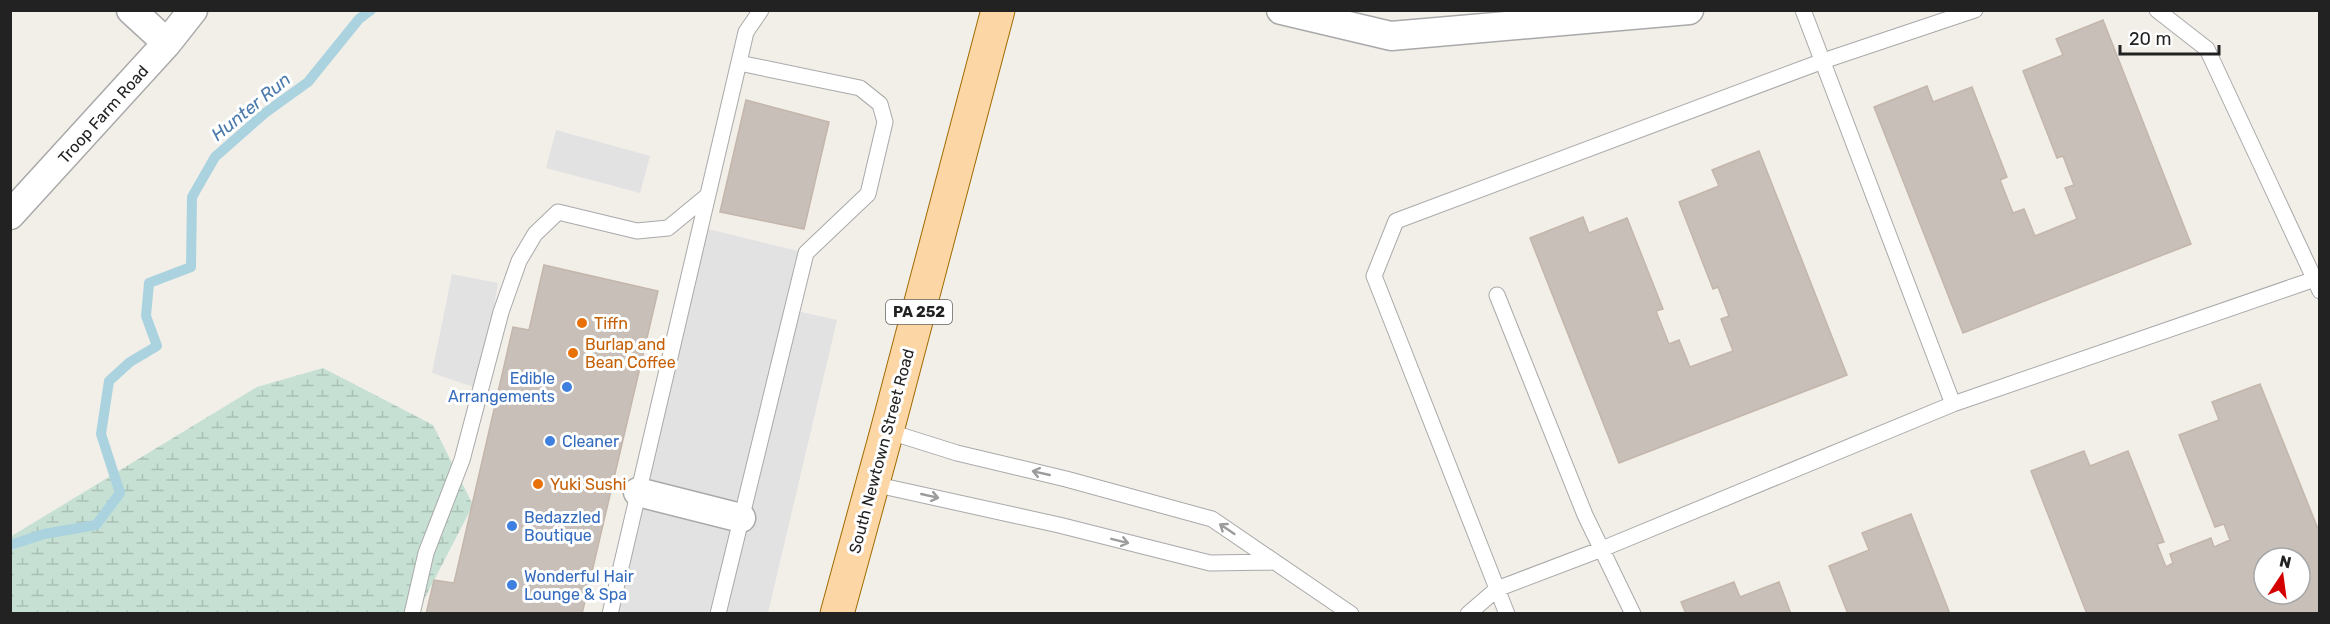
<svg xmlns="http://www.w3.org/2000/svg" width="2330" height="624" font-family="Rubik,sans-serif">
	<defs>
		<pattern id="wetland-marsh" width="20" height="14" patternUnits="userSpaceOnUse" patternTransform="scale(1.5)"><rect width="20" height="14" fill="#c6e0d4"/><path d="M1 5h8M5 5V1M11 12h8M15 12V8" fill="none" stroke="#aac0b6"/></pattern>
	</defs>
	<rect width="100%" height="100%" fill="#f2efe9"/>
	<path fill="url(#wetland-marsh)" d="M 323,368 L 433,425 L 473,505 L 417,613 L 11,613 L 10,537 L 257,387 Z"/>
	<path fill="#e2e2e2" d="M 556,130 L 650,156 L 640,193 L 546,168 Z
		M 700,227 L 806,253 L 792,310 L 837,320 L 768,613 L 610,614 Z
		M 452,274 L 498,283 L 480,389 L 432,373 Z"/>
	<g fill="none" stroke-linecap="round" stroke-linejoin="round">
		<path stroke="#aad3df" stroke-width="10" d="M 10,545 L 44,534 L 96,525 L 120,493 L 101,434 L 109,381 L 130,362 L 157,346 L 146,316 L 149,283 L 191,267 L 192,197 L 215,157 L 265,113 L 308,82 L 359,19 L 371,10"/>
	</g>
	<path fill="#c7bfb8" stroke="#c4b6ab" stroke-width="1.5" fill-rule="evenodd" d="M 2103,20 L 2191,244 L 1963,333 L 1874,107 L 1927,86 L 1933,102 L 1972,87 L 2007,177 L 2000,180 L 2013,213 L 2024,209 L 2035,236 L 2077,219 L 2065,188 L 2074,185 L 2063,156 L 2057,158 L 2023,71 L 2063,55 L 2056,39 Z
		M 746,100 L 829,122 L 804,229 L 720,212 Z
		M 1759,151 L 1847,375 L 1619,463 L 1530,238 L 1583,217 L 1589,233 L 1627,218 L 1663,309 L 1656,311 L 1669,344 L 1679,340 L 1690,367 L 1733,351 L 1721,319 L 1729,316 L 1718,287 L 1713,289 L 1679,202 L 1719,186 L 1712,170 Z
		M 544,265 L 658,291 L 582,614 L 426,614 L 434,580 L 454,583 L 513,327 L 529,330 Z
		M 2260,384 L 2320,534 L 2320,614 L 2087,614 L 2031,471 L 2084,451 L 2090,466 L 2128,451 L 2164,542 L 2157,544 L 2166,567 L 2173,563 L 2170,554 L 2211,538 L 2214,547 L 2230,540 L 2224,524 L 2215,527 L 2179,435 L 2219,420 L 2212,402 ZM 2264,558 L 2300,558 L 2300,594 L 2264,594 Z
		M 1911,514 L 1950,614 L 1848,614 L 1829,566 L 1869,550 L 1862,533 Z
		M 1734,582 L 1740,597 L 1779,582 L 1791,614 L 1686,614 L 1681,602 Z"/>
	<g fill="none" stroke-linecap="round" stroke-linejoin="round">
		<defs>
			<path id="service" d="M 1803,10 L 1953,404 L 2315,279
				M 2157,10 L 2207,49 L 2320,291
				M 1497,295 L 1585,515 L 1633,614
				M 887,431 L 957,453 L 1066,479 L 1212,519 L 1351,614
				M 873,484 L 1059,525 L 1210,563 L 1275,562
				M 412,614 L 426,553 L 462,460 L 501,312 L 519,261 L 535,234 L 558,212 L 637,231 L 668,228 L 707,196
				M 610,614 L 746,32 L 761,10
				M 718,614 L 806,253 L 868,194 L 885,122 L 880,104 L 860,88 L 739,63
				M 1468,614 L 1497,589 L 1602,549 L 1953,404
				M 1507,614 L 1374,276 L 1396,221 L 1823,61 L 1975,10"/>
			<path id="minor" d="M 131,10 L 167,43
				M 1281,10 L 1391,36 L 1689,10
				M 10,215 L 167,43 L 193,10
				M 638,492 L 741,518"/>
			<path id="primary" d="M 837,614 L 887,431 L 998,10"/>
		</defs>
		<use href="#service" stroke="#a9a9a9" stroke-width="17"/>
		<use href="#minor" stroke="#a9a9a9" stroke-width="31"/>
		<use href="#primary" stroke="#a06b00" stroke-width="35"/>
		<use href="#service" stroke="#fff" stroke-width="15"/>
		<use href="#minor" stroke="#fff" stroke-width="28"/>
		<use href="#primary" stroke="#fcd6a4" stroke-width="33"/>
	</g>
	<defs><path id="oneway-shaft" d="M-6 0H5M1.5-3L5.5 0L1.5 3" fill="none" stroke-width="1.6" stroke-linecap="round" stroke-linejoin="round" transform="scale(1.5)"/></defs>
	<g stroke="#9c9c9c">
		<use href="#oneway-shaft" transform="translate(1041 473) rotate(-167)"/>
		<use href="#oneway-shaft" transform="translate(930 496) rotate(13)"/>
		<use href="#oneway-shaft" transform="translate(1227 529) rotate(-146)"/>
		<use href="#oneway-shaft" transform="translate(1120 541) rotate(14)"/>
	</g>
	<g fill="#e8710a" stroke="#fff" stroke-width="2">
		<circle cx="582" cy="323" r="6"/>
		<circle cx="573" cy="353" r="6"/>
		<circle cx="538" cy="484" r="6"/>
	</g>
	<g fill="#3f7fe0" stroke="#fff" stroke-width="2">
		<circle cx="567" cy="387" r="6"/>
		<circle cx="550" cy="441" r="6"/>
		<circle cx="512" cy="526" r="6"/>
		<circle cx="512" cy="585" r="6"/>
	</g>
	<g text-anchor="middle" stroke-width="6" stroke-linejoin="round" paint-order="stroke">
		<rect fill="#fff" stroke="#646464" stroke-width="1.5" x="886" y="300" width="66" height="24" rx="4.5"/>
		<g font-size="15" font-weight="bold" fill="#222">
			<text x="919" y="317">PA 252</text>
		</g>
		<g font-size="16" fill="#222" stroke="#fff">
			<text transform="translate(103 114) rotate(-48)" y="6">Troop Farm Road</text>
			<text transform="translate(881 451) rotate(-75)" y="6">South Newtown Street Road</text>
		</g>
		<g font-size="16" fill="#c56008" stroke="#fff" text-anchor="start">
			<text x="594" y="329">Tiffn</text>
			<text x="585" y="350">Burlap and<tspan x="585" dy="18">Bean Coffee</tspan></text>
			<text x="550" y="490">Yuki Sushi</text>
		</g>
		<g font-size="16" fill="#366cbe" stroke="#fff" text-anchor="start">
			<text x="555" y="384" text-anchor="end">Edible<tspan x="555" dy="18">Arrangements</tspan></text>
			<text x="562" y="447">Cleaner</text>
			<text x="524" y="523">Bedazzled<tspan x="524" dy="18">Boutique</tspan></text>
			<text x="524" y="582">Wonderful Hair<tspan x="524" dy="18">Lounge &amp; Spa</tspan></text>
		</g>
		<g font-size="18" font-style="italic" fill="#4a7aab" stroke="#fff">
			<text transform="translate(251 107) rotate(-39)" y="6">Hunter Run</text>
		</g>
	</g>
	<rect width="2330" height="624" fill="none" stroke="#222222" stroke-width="24"/>
	<g transform="translate(2282 576) rotate(13)"><circle r="28" fill="#ffffff" stroke="#a7a7a7" stroke-width="1.5"/>
	<path d="M0-4.5L10 22L0 15L-10 22Z" fill="#d40000"/>
	<text y="-9" font-size="16" font-weight="bold" text-anchor="middle" fill="#222222">N</text>
	</g>
	<path d="M2120 45v9h99v-9" fill="none" stroke="#222222" stroke-width="3"/>
	<text x="2129" y="45" font-size="18" fill="#222222" stroke="#ffffff" stroke-width="4.5" paint-order="stroke">20 m</text>
</svg>
